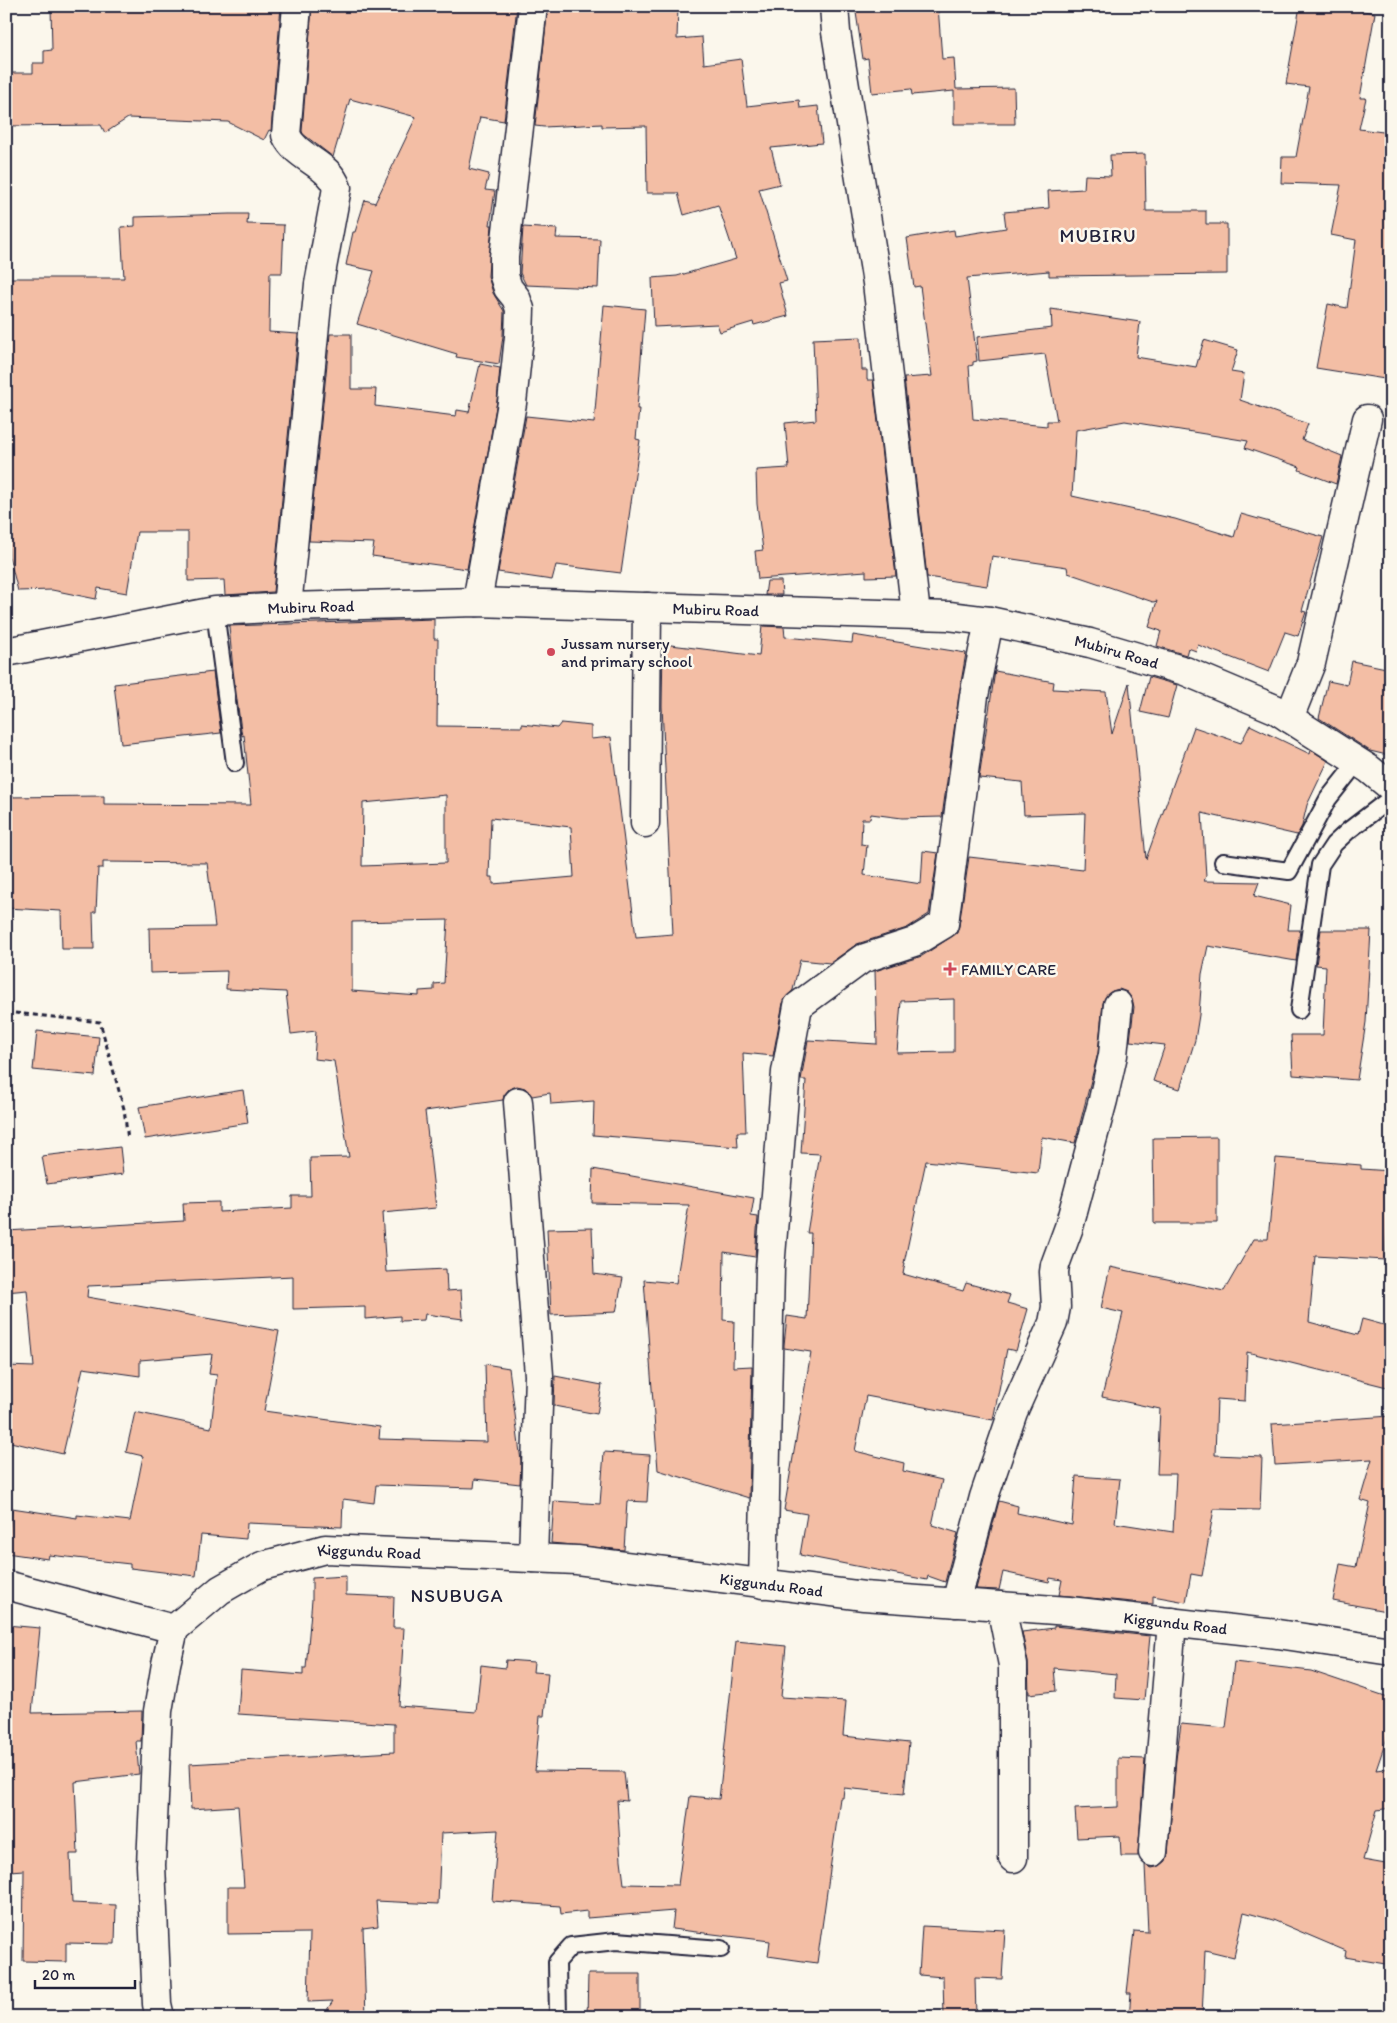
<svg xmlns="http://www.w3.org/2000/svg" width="1397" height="2023" font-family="Itim,sans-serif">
	<rect width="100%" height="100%" fill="#fbf7ec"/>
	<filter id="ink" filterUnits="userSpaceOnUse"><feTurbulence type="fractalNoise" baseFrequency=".02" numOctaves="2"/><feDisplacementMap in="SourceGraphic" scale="10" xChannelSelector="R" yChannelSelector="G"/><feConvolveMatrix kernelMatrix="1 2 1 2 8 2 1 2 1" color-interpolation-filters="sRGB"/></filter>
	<g filter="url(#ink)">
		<path fill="#f3bea5" stroke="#22223b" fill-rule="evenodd" d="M 51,6 L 281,6 L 271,131 L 269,130 L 264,140 L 228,122 L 128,118 L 105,133 L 101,125 L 6,126 L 6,73 L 33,73 L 33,63 L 44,63 L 44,51 L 52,50 Z
			M 312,6 L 517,6 L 504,121 L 480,117 L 469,169 L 489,174 L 485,190 L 495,191 L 490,225 L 492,225 L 488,276 L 493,293 L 504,311 L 503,336 L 499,364 L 456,357 L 457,354 L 357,324 L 374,271 L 346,265 L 353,232 L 355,232 L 365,200 L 375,203 L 416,117 L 350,99 L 333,157 L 303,134 L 302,131 Z
			M 548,6 L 678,6 L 677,39 L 702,37 L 704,64 L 741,59 L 747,106 L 799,100 L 800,108 L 818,106 L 822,143 L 771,148 L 780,184 L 759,189 L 787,281 L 779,283 L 788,316 L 754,325 L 753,322 L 720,332 L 717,324 L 654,327 L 652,278 L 677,276 L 736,259 L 718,205 L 684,215 L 678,193 L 647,193 L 646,126 L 602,127 L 602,124 L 544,127 L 535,126 Z
			M 855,6 L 938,6 L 942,59 L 954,58 L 956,89 L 1014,88 L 1015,124 L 954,124 L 954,91 L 912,95 L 911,89 L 872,93 L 868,58 L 863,59 Z
			M 1300,6 L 1336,6 L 1375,13 L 1360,98 L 1366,98 L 1359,129 L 1391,133 L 1391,380 L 1316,368 L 1328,304 L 1347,308 L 1356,240 L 1331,235 L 1341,185 L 1281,183 L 1282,157 L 1296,157 L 1309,87 L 1286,84 Z
			M 1145,154 L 1146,211 L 1206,211 L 1206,224 L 1227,224 L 1227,274 L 1049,276 L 1049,271 L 967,278 L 977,361 L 973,362 L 973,365 L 969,366 L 973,419 L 1047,426 L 1047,421 L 1057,421 L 1045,354 L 979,361 L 977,337 L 1052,328 L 1051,309 L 1140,322 L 1136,357 L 1196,367 L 1204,340 L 1238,350 L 1231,372 L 1244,374 L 1240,400 L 1308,424 L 1302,440 L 1342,456 L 1336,484 L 1299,470 L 1300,467 L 1245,448 L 1248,441 L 1125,421 L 1076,430 L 1072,496 L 1175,519 L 1234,537 L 1241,514 L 1323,537 L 1302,611 L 1306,612 L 1298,636 L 1285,632 L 1269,672 L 1198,645 L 1196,651 L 1188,648 L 1186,655 L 1157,646 L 1161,631 L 1149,627 L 1157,601 L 1153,602 L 1068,573 L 1067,567 L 992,556 L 987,586 L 927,577 L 904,378 L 932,376 L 920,286 L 914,287 L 907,238 L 954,230 L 955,236 L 1006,228 L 1004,212 L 1049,208 L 1048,191 L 1084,189 L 1085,175 L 1111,176 L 1110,155 Z
			M 229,214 L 248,214 L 247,224 L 284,225 L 282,273 L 270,273 L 269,332 L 298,334 L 273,592 L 225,595 L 224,580 L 188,581 L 188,532 L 137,532 L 127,593 L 98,588 L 96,599 L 52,590 L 18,591 L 9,556 L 6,484 L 6,278 L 124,278 L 121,227 L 135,226 L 135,217 Z
			M 523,227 L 557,229 L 556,238 L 600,239 L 598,288 L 526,285 L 520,273 Z
			M 604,305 L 645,309 L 637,409 L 639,409 L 636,439 L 640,440 L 621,573 L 556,565 L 552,580 L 498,572 L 526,416 L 594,423 Z
			M 330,334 L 351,334 L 351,389 L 376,389 L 375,406 L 456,416 L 457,410 L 469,412 L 480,364 L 500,368 L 497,401 L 467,569 L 372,556 L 374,543 L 309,541 Z
			M 861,337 L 862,370 L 867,370 L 867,380 L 873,380 L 896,576 L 866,577 L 866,571 L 758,579 L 755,551 L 763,550 L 757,504 L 756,470 L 789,468 L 785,423 L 816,420 L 813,339 Z
			M 767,581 L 781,581 L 782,595 L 765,595 Z
			M 434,619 L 434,639 L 438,639 L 437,726 L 522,727 L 522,724 L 557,728 L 561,723 L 591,726 L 591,739 L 611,737 L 636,937 L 673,934 L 662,706 L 663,644 L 759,656 L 762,626 L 784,627 L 785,637 L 852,643 L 853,635 L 966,653 L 959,694 L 942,817 L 902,818 L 871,814 L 870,819 L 862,819 L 861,844 L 867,845 L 864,875 L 921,884 L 923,851 L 938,853 L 929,914 L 907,928 L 857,944 L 830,963 L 800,960 L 793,990 L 783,1003 L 773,1056 L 743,1053 L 746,1132 L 737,1132 L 738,1147 L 593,1135 L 594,1101 L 551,1104 L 550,1093 L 532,1096 L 525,1088 L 517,1086 L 509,1089 L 504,1095 L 503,1100 L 425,1111 L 436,1208 L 382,1213 L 386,1272 L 446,1269 L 447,1291 L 461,1290 L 463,1319 L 425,1314 L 424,1320 L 400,1321 L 400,1316 L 365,1319 L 365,1307 L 293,1309 L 293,1276 L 88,1286 L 87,1297 L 279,1331 L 264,1411 L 380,1427 L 379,1439 L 487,1442 L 485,1364 L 509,1368 L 521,1461 L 520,1484 L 475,1479 L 474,1488 L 376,1485 L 374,1503 L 343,1499 L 342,1527 L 247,1523 L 246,1539 L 201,1535 L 196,1576 L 130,1568 L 130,1564 L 49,1555 L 48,1559 L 6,1553 L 12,1508 L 77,1518 L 77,1515 L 130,1521 L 143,1456 L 126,1452 L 135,1412 L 211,1428 L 217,1375 L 209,1374 L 212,1354 L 140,1360 L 140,1376 L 83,1368 L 63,1454 L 6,1441 L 6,1366 L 34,1367 L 27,1290 L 6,1292 L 6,1231 L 184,1221 L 183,1203 L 219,1202 L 219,1212 L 292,1208 L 292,1196 L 311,1196 L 310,1158 L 349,1157 L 334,1061 L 314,1059 L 316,1031 L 291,1034 L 286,992 L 226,989 L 227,971 L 150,973 L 149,928 L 215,927 L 207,863 L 103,862 L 103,868 L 98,868 L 96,912 L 93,912 L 94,949 L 62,949 L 61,911 L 6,908 L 6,797 L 104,796 L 104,804 L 251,805 L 244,735 L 242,736 L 241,730 L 233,670 L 229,626 ZM 446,795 L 446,863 L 362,866 L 363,803 ZM 491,818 L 571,827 L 574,877 L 493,884 L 493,877 L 489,877 ZM 448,920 L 444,983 L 434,984 L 434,990 L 419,991 L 419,996 L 352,991 L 352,922 Z
			M 1352,661 L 1391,669 L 1391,756 L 1370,751 L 1319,718 L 1328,681 L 1347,685 Z
			M 995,671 L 1054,682 L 1053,689 L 1106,692 L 1112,734 L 1129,683 L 1146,859 L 1194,727 L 1241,743 L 1250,725 L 1310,754 L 1311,750 L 1328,761 L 1307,805 L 1302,826 L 1297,835 L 1202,813 L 1206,876 L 1204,881 L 1259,882 L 1254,896 L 1291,905 L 1288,930 L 1300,930 L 1296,961 L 1208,946 L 1202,974 L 1199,1015 L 1195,1040 L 1180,1089 L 1153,1081 L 1165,1045 L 1130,1041 L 1134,1007 L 1132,999 L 1127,992 L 1119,989 L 1112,991 L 1106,996 L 1103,1003 L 1098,1053 L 1075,1143 L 1042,1137 L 1038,1173 L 926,1161 L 904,1263 L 905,1263 L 903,1274 L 963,1291 L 966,1283 L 1010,1295 L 1007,1303 L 1028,1309 L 1016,1351 L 1007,1349 L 993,1420 L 866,1396 L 855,1451 L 904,1463 L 903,1471 L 942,1480 L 932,1525 L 958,1533 L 945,1582 L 928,1576 L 927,1580 L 800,1555 L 807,1514 L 784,1510 L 811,1352 L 784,1348 L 784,1345 L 787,1316 L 807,1319 L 811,1233 L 807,1233 L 820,1154 L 801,1153 L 806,1080 L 801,1080 L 808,1040 L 877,1044 L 875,971 L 922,956 L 957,933 L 959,926 L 969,857 L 1083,870 L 1085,813 L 1024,815 L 1022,782 L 979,778 ZM 954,999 L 954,1052 L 897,1053 L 901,1001 Z
			M 213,672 L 221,733 L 121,744 L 114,684 Z
			M 1149,677 L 1177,685 L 1168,718 L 1140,712 Z
			M 1321,930 L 1371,930 L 1366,1022 L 1357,1080 L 1293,1075 L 1291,1035 L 1323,1035 L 1326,966 L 1316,965 Z
			M 37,1031 L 99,1037 L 95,1076 L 33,1070 Z
			M 243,1090 L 248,1123 L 145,1139 L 139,1107 Z
			M 1217,1137 L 1217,1223 L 1154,1223 L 1153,1138 Z
			M 120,1147 L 123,1174 L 47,1184 L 42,1156 Z
			M 1276,1158 L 1361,1165 L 1361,1169 L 1391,1171 L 1391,1210 L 1388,1210 L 1385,1260 L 1315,1256 L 1309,1322 L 1358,1335 L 1362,1319 L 1391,1327 L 1391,1388 L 1247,1352 L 1245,1401 L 1217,1399 L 1215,1455 L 1262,1457 L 1260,1510 L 1214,1509 L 1202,1576 L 1191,1574 L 1186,1602 L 1153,1596 L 1153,1604 L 1059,1595 L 1062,1580 L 1050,1578 L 1049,1582 L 1003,1572 L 999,1590 L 976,1589 L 999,1501 L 1018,1506 L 1017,1513 L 1072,1525 L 1076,1476 L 1120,1479 L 1115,1523 L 1173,1532 L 1176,1474 L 1157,1474 L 1160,1409 L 1102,1397 L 1123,1313 L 1101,1308 L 1110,1267 L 1224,1291 L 1254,1239 L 1268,1239 Z
			M 593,1169 L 754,1198 L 751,1216 L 758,1217 L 755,1257 L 724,1252 L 723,1320 L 734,1321 L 733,1367 L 752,1366 L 749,1498 L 658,1470 L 644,1280 L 676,1283 L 689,1205 L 592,1203 Z
			M 592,1228 L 594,1274 L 623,1278 L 616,1312 L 551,1315 L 547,1229 Z
			M 555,1376 L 602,1385 L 597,1414 L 554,1406 Z
			M 1391,1416 L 1391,1612 L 1333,1601 L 1340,1564 L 1356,1567 L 1370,1503 L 1360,1500 L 1372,1459 L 1275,1465 L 1272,1424 Z
			M 604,1452 L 650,1455 L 647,1502 L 627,1501 L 624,1550 L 551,1543 L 554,1501 L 600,1504 Z
			M 346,1576 L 346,1595 L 394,1597 L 393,1628 L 404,1628 L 399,1706 L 476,1712 L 481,1665 L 505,1668 L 506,1660 L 534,1662 L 533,1672 L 548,1673 L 544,1716 L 540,1716 L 535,1771 L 624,1772 L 627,1801 L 617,1800 L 621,1860 L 624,1884 L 678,1885 L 690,1796 L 719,1799 L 736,1641 L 786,1646 L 781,1697 L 846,1701 L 843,1736 L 909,1743 L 904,1794 L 844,1788 L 843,1798 L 840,1798 L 817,1963 L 768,1956 L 770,1941 L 672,1929 L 674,1911 L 587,1918 L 587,1911 L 561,1914 L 560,1906 L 492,1901 L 498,1830 L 441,1833 L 438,1904 L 376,1901 L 378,1926 L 363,1928 L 366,2017 L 322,2017 L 333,2001 L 308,2002 L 310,1933 L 228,1934 L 228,1887 L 244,1887 L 238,1806 L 191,1809 L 189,1764 L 394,1752 L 394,1724 L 238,1714 L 241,1670 L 303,1675 L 303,1668 L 306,1668 L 312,1600 L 312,1578 Z
			M 6,1625 L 40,1628 L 32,1713 L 142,1711 L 141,1741 L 136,1741 L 139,1774 L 75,1782 L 78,1854 L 70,1854 L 72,1903 L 116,1905 L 115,1944 L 66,1943 L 66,1962 L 23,1961 L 24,1870 L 9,1871 L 6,1785 Z
			M 1054,1626 L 1150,1636 L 1144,1700 L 1115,1698 L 1116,1674 L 1054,1668 L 1056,1691 L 1029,1694 L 1028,1662 L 1022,1632 L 1054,1628 Z
			M 1234,1662 L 1311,1671 L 1391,1698 L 1391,1726 L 1376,1770 L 1391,1768 L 1391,1808 L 1377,1810 L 1363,1860 L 1391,1865 L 1391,1965 L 1345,1957 L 1346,1951 L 1273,1920 L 1244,1912 L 1234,1957 L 1205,1950 L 1202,2017 L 1129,2017 L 1131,1993 L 1127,1993 L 1134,1931 L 1148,1932 L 1145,1865 L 1152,1868 L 1160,1866 L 1166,1861 L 1168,1854 L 1176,1759 L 1181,1724 L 1226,1728 Z
			M 1118,1758 L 1145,1759 L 1138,1856 L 1121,1856 L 1120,1836 L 1077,1838 L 1075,1809 L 1118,1807 Z
			M 922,1926 L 1005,1930 L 1002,1979 L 975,1978 L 976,2017 L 944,2017 L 943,1977 L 919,1975 Z
			M 588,1974 L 640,1974 L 640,2017 L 587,2017 Z"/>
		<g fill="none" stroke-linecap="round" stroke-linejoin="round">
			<defs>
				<path id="service" d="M 215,611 L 235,763
					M 1223,862 L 1289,871 L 1328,799 L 1358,761
					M 1299,1010 L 1320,865 L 1334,844 L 1348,831 L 1391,798
					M 558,2017 L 557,1962 L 571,1946 L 616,1941 L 721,1949"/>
				<g id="minor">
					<path d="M 834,6 L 836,32 L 877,283 L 916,614"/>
					<path d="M 477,602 L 512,403 L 519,337 L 520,309 L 516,298 L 508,288 L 504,276 L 504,257 L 533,6"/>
					<path d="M 287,607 L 319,284 L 337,188 C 329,163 297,159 286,135 L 297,6"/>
					<path id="s1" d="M 6,652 L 215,611 L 287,607 L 477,602 L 949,616 L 989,621 L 1090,643 L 1185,671 L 1275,709 L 1369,769 L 1391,787"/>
					<path d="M 1289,718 L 1311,663 L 1367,419"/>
					<path d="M 645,823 L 647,607"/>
					<path d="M 518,1102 L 539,1375 L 533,1558"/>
					<path d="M 763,1584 L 770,1268 L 786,1072 L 798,1006 L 862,959 L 914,942 L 944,924 L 974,696 L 989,621"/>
					<path d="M 6,1585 L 174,1629 L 166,1664 L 158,1711 L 151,1865 L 157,2004 L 160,2017"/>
					<path d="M 956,1603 L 984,1497 L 1013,1412 L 1053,1323 L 1056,1307 L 1054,1272 L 1055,1265 L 1069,1227 L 1103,1100 L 1113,1055 L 1118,1005"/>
					<path d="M 1001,1606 L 1013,1665 L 1013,1858"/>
					<path id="s2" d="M 174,1629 L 220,1590 L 262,1566 L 325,1549 L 577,1560 L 864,1596 L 1069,1611 L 1278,1634 L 1391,1651"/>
					<path d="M 1153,1852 L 1172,1622"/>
				</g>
			</defs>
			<use href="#service" stroke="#22223b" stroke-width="20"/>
			<use href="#minor" stroke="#22223b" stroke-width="31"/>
			<path stroke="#22223b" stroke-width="3" stroke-dasharray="5 4" stroke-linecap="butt" d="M 6,1012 L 100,1022 L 124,1109 L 128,1140"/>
			<use href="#service" stroke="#fbf7ec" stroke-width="16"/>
			<use href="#minor" stroke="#fbf7ec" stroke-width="28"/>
		</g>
	</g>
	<g fill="#d1495b" stroke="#fbf7ec" stroke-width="2">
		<circle cx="551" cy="652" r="5"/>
		<path d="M947.5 961.5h5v5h5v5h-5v5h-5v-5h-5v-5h5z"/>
	</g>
	<g text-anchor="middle" stroke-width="5" stroke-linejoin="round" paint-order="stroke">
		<g font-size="16" fill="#22223b" stroke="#fbf7ec">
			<text dy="6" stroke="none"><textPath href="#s1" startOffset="309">Mubiru Road</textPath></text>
			<text dy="6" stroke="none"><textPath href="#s1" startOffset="714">Mubiru Road</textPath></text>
			<text dy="6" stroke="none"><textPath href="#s1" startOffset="1119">Mubiru Road</textPath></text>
			<text dy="6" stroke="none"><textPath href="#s2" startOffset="218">Kiggundu Road</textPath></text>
			<text dy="6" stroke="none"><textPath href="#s2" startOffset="622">Kiggundu Road</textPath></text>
			<text dy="6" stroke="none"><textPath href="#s2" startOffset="1028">Kiggundu Road</textPath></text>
		</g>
		<g font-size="16" fill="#22223b" stroke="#fbf7ec" text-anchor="start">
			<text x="561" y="649">Jussam nursery<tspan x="561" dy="18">and primary school</tspan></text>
			<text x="961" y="975">FAMILY CARE</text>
		</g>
		<g font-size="19" letter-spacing="1" fill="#22223b" stroke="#fbf7ec">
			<text x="1098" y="242">MUBIRU</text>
			<text x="457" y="1602">NSUBUGA</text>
		</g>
	</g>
	<rect width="1397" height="2023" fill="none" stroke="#fbf7ec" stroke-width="25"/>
	<rect x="12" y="12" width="1372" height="1998" fill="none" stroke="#22223b" stroke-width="2" filter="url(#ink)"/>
	<path d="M35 1980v8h100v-8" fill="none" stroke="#22223b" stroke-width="2.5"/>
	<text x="42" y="1980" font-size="15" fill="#22223b" stroke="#fbf7ec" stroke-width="4" paint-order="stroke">20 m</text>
</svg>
